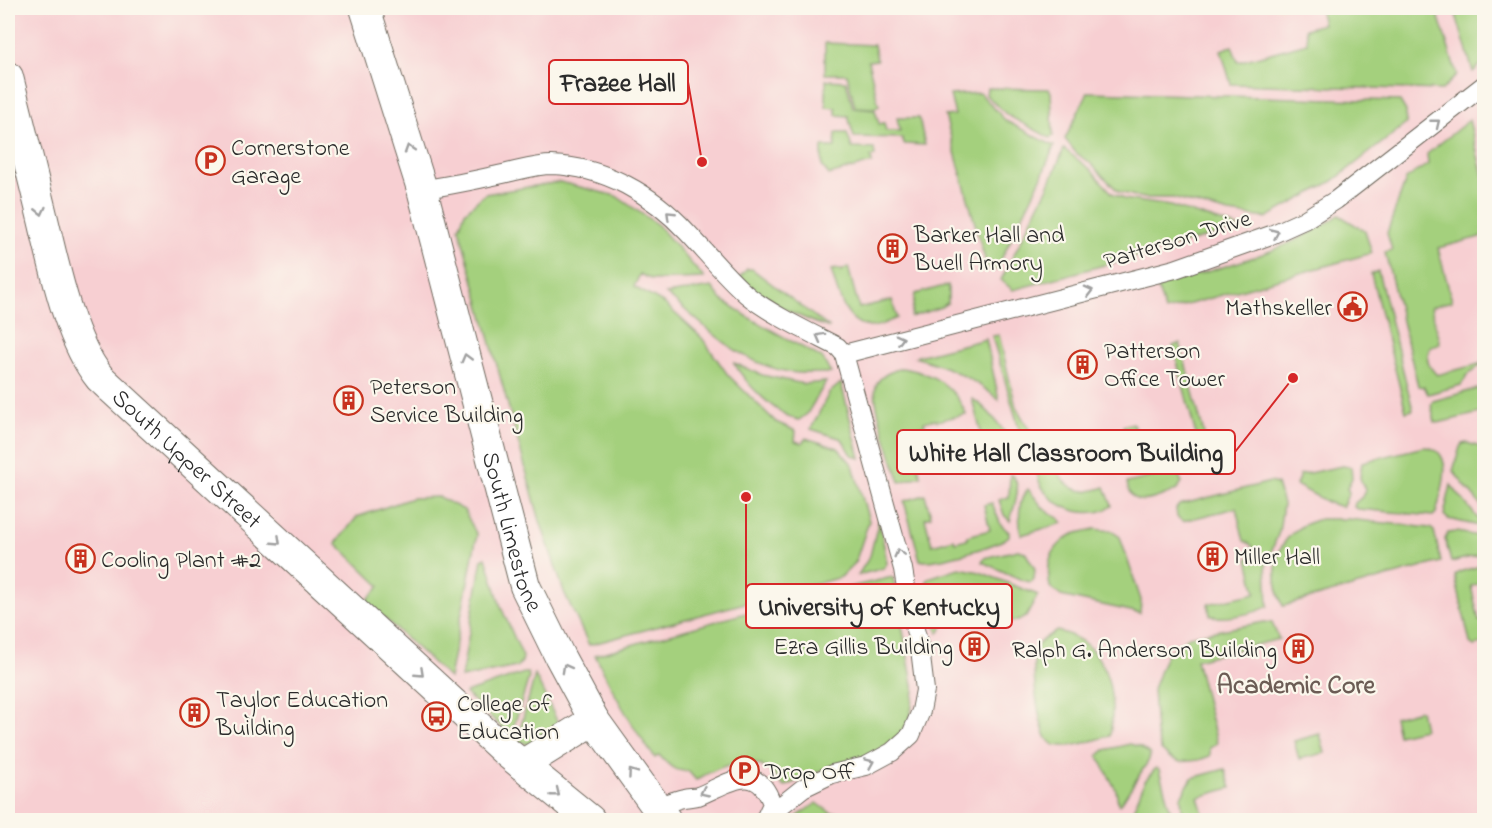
<svg xmlns="http://www.w3.org/2000/svg" width="1492" height="828" font-family="'Indie Flower',sans-serif">
	<rect width="100%" height="100%" fill="#fbf7ec"/>
	<filter id="ink" filterUnits="userSpaceOnUse"><feTurbulence type="fractalNoise" baseFrequency=".0167" numOctaves="2"/><feDisplacementMap in="SourceGraphic" scale="12" xChannelSelector="R" yChannelSelector="G"/><feConvolveMatrix kernelMatrix="1 2 1 2 8 2 1 2 1" color-interpolation-filters="sRGB"/></filter>
	<filter id="wash" filterUnits="userSpaceOnUse"><feTurbulence type="fractalNoise" baseFrequency=".008" numOctaves="4" result="noise"/><feDisplacementMap in="SourceGraphic" scale="24" xChannelSelector="R" yChannelSelector="G"/><feGaussianBlur stdDeviation="1.35" result="paint"/><feColorMatrix in="noise" values="0 0 0 0 0 0 0 0 0 0 0 0 0 0 0 0 0 1.4 0 .05"/><feComposite in="paint" operator="in"/></filter>
	<g filter="url(#wash)">
		<rect width="100%" height="100%" fill="#f1dbbc"/>
		<path fill="#f7cfd2" d="M 8,8 L 1484,8 L 1484,820 L 8,820 L 8,173 L 43,163 L 8,29 Z"/>
		<path fill="#a4d07d" stroke="#687e54" stroke-width="1.5" d="M 1319,8 L 1436,8 L 1457,75 L 1442,90 L 1231,84 L 1221,50 L 1232,46 L 1238,62 L 1307,43 L 1305,29 L 1323,24 Z
			M 1454,8 L 1484,8 L 1484,62 L 1473,72 Z
			M 825,43 L 874,45 L 877,60 L 868,61 L 879,106 L 873,108 L 855,107 L 847,74 L 825,74 Z
			M 826,80 L 846,81 L 853,108 L 875,110 L 879,124 L 884,123 L 886,131 L 900,131 L 897,118 L 919,118 L 925,145 L 904,144 L 902,138 L 854,137 L 848,116 L 836,115 L 836,108 L 826,107 Z
			M 987,88 L 1049,89 L 1051,92 L 1053,136 L 1050,138 L 1007,115 L 986,95 Z
			M 1088,92 L 1400,101 L 1406,111 L 1406,124 L 1333,181 L 1266,218 L 1229,213 L 1173,198 L 1143,198 L 1119,192 L 1091,164 L 1076,153 L 1065,139 Z
			M 980,93 L 1006,121 L 1054,146 L 1041,178 L 996,270 L 987,267 L 945,116 L 955,115 L 950,95 Z
			M 1469,120 L 1484,180 L 1484,236 L 1438,248 L 1452,301 L 1431,307 L 1440,344 L 1430,347 C 1425,360 1428,366 1437,375 L 1483,363 L 1467,376 L 1461,385 L 1428,394 L 1424,387 L 1418,386 L 1385,252 L 1392,250 L 1387,233 L 1406,179 L 1428,164 L 1427,154 Z
			M 836,133 L 847,133 L 852,148 L 874,149 L 875,156 L 871,157 L 872,163 L 829,175 L 822,166 L 822,147 L 835,147 Z
			M 1064,149 L 1090,169 L 1112,193 L 1124,199 L 1170,206 L 1240,228 L 1013,290 L 1001,280 L 1048,187 Z
			M 560,182 L 616,196 L 658,225 L 704,278 L 652,280 L 640,274 L 634,287 L 665,304 L 702,338 L 728,375 L 776,422 L 796,431 L 795,441 L 802,443 L 806,438 L 838,448 L 853,465 L 869,521 L 855,563 L 841,577 L 589,645 L 564,592 L 540,521 L 459,228 L 465,212 L 485,194 Z
			M 1339,215 L 1365,231 L 1372,253 L 1165,311 L 1157,286 C 1219,268 1286,253 1339,215 Z
			M 848,267 L 859,308 L 892,300 L 897,318 C 889,321 877,328 870,327 C 843,323 838,292 831,270 L 839,269 L 841,271 Z
			M 747,269 L 752,269 L 830,328 C 796,316 766,303 740,277 Z
			M 1378,271 L 1413,410 L 1406,412 L 1371,274 Z
			M 948,285 L 948,303 L 941,307 L 911,317 L 915,294 Z
			M 712,287 L 722,300 L 753,320 L 822,358 L 831,373 C 818,373 803,374 789,372 C 735,362 707,326 666,294 Z
			M 999,335 L 1016,407 L 1036,441 L 1023,442 L 992,336 Z
			M 986,339 L 999,400 C 975,379 945,365 914,357 Z
			M 1180,343 L 1209,453 L 1201,455 L 1173,346 Z
			M 734,363 L 762,375 L 804,384 L 826,382 L 807,414 L 799,420 C 776,415 745,383 734,363 Z
			M 902,368 C 933,373 954,385 966,414 L 937,421 L 936,419 L 924,422 L 925,425 L 903,432 L 909,458 L 915,457 L 921,476 L 900,482 C 894,462 871,403 876,386 C 879,375 893,371 902,368 Z
			M 841,383 L 860,458 L 852,455 L 842,439 L 811,429 L 829,393 Z
			M 1484,387 L 1484,412 L 1438,423 L 1435,422 L 1431,405 L 1433,401 Z
			M 972,399 C 983,404 1007,430 1008,443 C 1008,447 1006,453 1006,457 L 1003,449 L 991,438 L 983,440 Z
			M 1133,423 L 1139,444 L 1147,442 L 1152,459 L 1125,466 L 1120,449 L 1128,446 L 1123,426 Z
			M 1467,443 L 1484,448 L 1484,509 L 1453,471 L 1460,447 L 1462,444 Z
			M 1424,447 C 1458,449 1441,493 1436,513 L 1433,516 L 1358,509 L 1354,507 L 1355,503 L 1362,497 L 1365,490 L 1360,478 L 1362,462 Z
			M 1053,464 C 1066,488 1077,497 1105,487 L 1112,506 C 1086,524 1037,503 1037,469 Z
			M 1342,466 L 1351,467 L 1352,478 L 1347,488 L 1349,493 L 1342,507 L 1327,502 L 1296,485 L 1300,475 Z
			M 1176,471 L 1182,482 L 1177,490 C 1158,497 1131,513 1127,483 Z
			M 1010,474 C 1025,483 1013,508 1010,521 L 1004,515 L 999,500 L 1009,497 Z
			M 1270,482 L 1277,484 L 1283,504 L 1279,532 L 1266,565 L 1268,606 C 1258,613 1220,621 1210,615 L 1208,604 L 1256,593 L 1248,559 L 1253,554 L 1253,547 L 1249,543 L 1244,541 L 1236,508 L 1183,521 L 1177,517 L 1176,509 L 1179,505 Z
			M 1451,485 L 1484,526 L 1484,527 L 1448,519 L 1444,515 Z
			M 1028,489 L 1044,509 L 1059,518 L 1063,523 L 1021,535 C 1019,520 1017,500 1028,489 Z
			M 925,495 L 931,516 L 925,518 L 932,545 L 954,539 L 955,542 L 967,539 L 967,536 L 990,530 L 984,505 L 992,503 L 1001,525 L 1009,532 L 1009,536 C 1001,545 931,565 920,560 L 904,501 Z
			M 439,497 L 464,510 L 477,535 L 449,678 L 366,601 L 380,586 L 336,543 L 357,517 L 412,498 Z
			M 879,519 L 887,563 L 884,568 L 858,575 L 870,556 Z
			M 1320,519 L 1348,519 L 1430,528 L 1434,531 L 1441,562 L 1283,606 C 1271,578 1272,544 1302,526 C 1307,523 1314,521 1320,519 Z
			M 1095,529 L 1111,531 L 1120,537 L 1141,600 L 1140,613 L 1061,596 L 1050,587 C 1046,566 1049,550 1068,537 C 1075,532 1087,531 1095,529 Z
			M 1457,532 L 1484,537 L 1484,554 L 1451,562 L 1445,539 L 1448,533 Z
			M 1018,550 L 1025,552 L 1035,569 L 1034,579 L 1030,582 L 1022,580 L 982,562 L 984,558 Z
			M 486,557 L 501,607 L 523,657 L 522,662 L 516,667 L 461,678 L 482,559 Z
			M 1484,565 L 1484,582 L 1471,586 L 1479,621 L 1484,620 L 1484,643 L 1474,646 L 1470,643 L 1455,576 L 1459,572 Z
			M 959,568 L 980,572 L 1038,595 L 1026,617 L 1012,622 L 1008,609 L 975,617 L 972,611 C 957,605 945,616 941,631 L 938,633 L 925,587 L 928,578 Z
			M 893,577 L 914,690 L 910,720 L 898,738 L 868,758 L 812,774 L 784,787 C 779,782 774,773 768,769 C 743,755 718,767 696,780 L 688,771 C 675,772 668,765 659,755 L 655,758 C 631,726 613,691 595,655 L 782,603 Z
			M 1264,622 L 1272,623 L 1279,639 L 1196,660 L 1217,743 L 1210,748 L 1210,756 L 1199,760 L 1180,762 L 1169,757 L 1161,750 L 1156,733 L 1153,689 L 1162,665 L 1166,655 L 1189,636 Z
			M 1057,631 C 1107,642 1117,691 1110,736 C 1095,739 1063,752 1051,743 C 1038,734 1030,663 1036,648 C 1039,640 1050,635 1057,631 Z
			M 524,673 L 528,673 L 529,677 L 511,736 L 465,693 Z
			M 535,675 L 559,725 L 535,745 L 526,744 L 517,740 Z
			M 1420,710 L 1424,729 L 1398,735 L 1394,717 Z
			M 1320,734 L 1325,753 L 1299,759 L 1294,741 Z
			M 1130,744 L 1140,747 L 1150,754 L 1149,760 L 1120,805 L 1118,803 L 1116,790 L 1098,756 L 1105,750 Z
			M 1156,768 L 1159,770 L 1173,820 L 1129,820 L 1145,781 Z
			M 1225,769 L 1231,788 L 1198,797 L 1205,820 L 1183,820 L 1181,797 L 1192,778 Z
			M 817,803 L 831,813 L 852,815 L 853,820 L 792,820 Z"/>
	</g>
	<g filter="url(#ink)">
		<g fill="none" stroke-linecap="round" stroke-linejoin="round">
			<defs>
				<path id="minor" d="M 422,189 C 451,186 479,179 507,173 C 521,170 537,165 552,165 C 605,167 652,194 687,232 C 707,253 725,276 747,295 C 770,314 811,333 838,347 L 844,354 L 903,569 L 909,606 L 920,649 L 925,690 L 921,711 L 911,735 L 892,752 L 866,766 L 832,774 L 803,788 L 763,820
					M 844,354 L 1175,269 L 1271,235 L 1304,220 L 1336,200 L 1484,85
					M 656,807 C 665,804 674,800 684,798 C 688,797 693,797 698,796 C 725,786 757,758 772,804 L 765,819"/>
				<g id="primary">
					<path id="s1" d="M 365,8 L 422,189 L 525,586 L 560,657 L 594,720 L 666,820"/>
					<path id="s2" d="M 8,77 C 19,122 30,166 41,211 C 53,260 68,339 100,378 L 505,751 L 590,820"/>
					<path d="M 522,765 L 594,720"/>
				</g>
			</defs>
			<use href="#minor" stroke="#70695e" stroke-width="20"/>
			<use href="#primary" stroke="#70695e" stroke-width="32"/>
			<use href="#minor" stroke="#fff" stroke-width="18"/>
			<use href="#primary" stroke="#fff" stroke-width="30"/>
		</g>
		<defs><path id="oneway-chevron" d="M-2-3.5L2.5 0L-2 3.5" fill="none" stroke-width="1.6" stroke-linecap="round" stroke-linejoin="round" transform="scale(1.5)"/></defs>
		<g stroke="#a0a0a0">
			<use href="#oneway-chevron" transform="translate(1436 123) rotate(-39)"/>
			<use href="#oneway-chevron" transform="translate(409 149) rotate(-108)"/>
			<use href="#oneway-chevron" transform="translate(41 211) rotate(77)"/>
			<use href="#oneway-chevron" transform="translate(670 215) rotate(-136)"/>
			<use href="#oneway-chevron" transform="translate(1275 233) rotate(-24)"/>
			<use href="#oneway-chevron" transform="translate(1089 291) rotate(-14)"/>
			<use href="#oneway-chevron" transform="translate(820 337) rotate(-151)"/>
			<use href="#oneway-chevron" transform="translate(900 339) rotate(-14)"/>
			<use href="#oneway-chevron" transform="translate(466 358) rotate(-105)"/>
			<use href="#oneway-chevron" transform="translate(277 541) rotate(43)"/>
			<use href="#oneway-chevron" transform="translate(899 553) rotate(-104)"/>
			<use href="#oneway-chevron" transform="translate(566 668) rotate(-119)"/>
			<use href="#oneway-chevron" transform="translate(420 673) rotate(43)"/>
			<use href="#oneway-chevron" transform="translate(870 763) rotate(-23)"/>
			<use href="#oneway-chevron" transform="translate(632 773) rotate(-125)"/>
			<use href="#oneway-chevron" transform="translate(704 792) rotate(155)"/>
			<use href="#oneway-chevron" transform="translate(556 793) rotate(39)"/>
		</g>
	</g>
	<defs>
		<symbol id="parking-ring" viewBox="-11 -11 22 22"><circle r="9.5" fill="#fbf7ec" stroke="#c8321e" stroke-width="1.5"/><path d="M-3.5-5.5H1a3.5 3.5 0 0 1 0 7H-1V5.5H-3.5ZM-1-3.4V-.6H.8a1.4 1.4 0 0 0 0-2.8Z" fill="#c8321e"/></symbol>
		<symbol id="building-ring" viewBox="-11 -11 22 22"><circle r="9.5" fill="#fbf7ec" stroke="#c8321e" stroke-width="1.5"/><path d="M-4-6H4V6H1V3H-1V6H-4ZM-2.5-4.3h1.7v1.8h-1.7ZM.8-4.3h1.7v1.8H.8ZM-2.5-1h1.7V.8h-1.7ZM.8-1h1.7V.8H.8Z" fill="#c8321e"/></symbol>
		<symbol id="civic-ring" viewBox="-11 -11 22 22"><circle r="9.5" fill="#fbf7ec" stroke="#c8321e" stroke-width="1.5"/><path d="M-.6-6.5H3V-4.5H.6V-3L4-1V1h2V6H-6V1h2V-1L-.6-3ZM-1.2 2.5V6h2.4V2.5Z" fill="#c8321e"/></symbol>
		<symbol id="bus-ring" viewBox="-11 -11 22 22"><circle r="9.5" fill="#fbf7ec" stroke="#c8321e" stroke-width="1.5"/><path d="M-5-6H5V4H4V6H2V4H-2V6H-4V4H-5ZM-3.5-4V0h7V-4ZM-3.5 1.2v1.5H-2V1.2ZM2 1.2v1.5H3.5V1.2Z" fill="#c8321e"/></symbol>
	</defs>
	<g fill-rule="evenodd">
		<use href="#parking-ring" x="194" y="144" width="33" height="33"/>
		<use href="#building-ring" x="876" y="232" width="33" height="33"/>
		<use href="#civic-ring" x="1336" y="290" width="33" height="33"/>
		<use href="#building-ring" x="1066" y="348" width="33" height="33"/>
		<use href="#building-ring" x="332" y="384" width="33" height="33"/>
		<use href="#building-ring" x="1196" y="540" width="33" height="33"/>
		<use href="#building-ring" x="64" y="542" width="33" height="33"/>
		<use href="#building-ring" x="958" y="630" width="33" height="33"/>
		<use href="#building-ring" x="1282" y="632" width="33" height="33"/>
		<use href="#building-ring" x="178" y="696" width="33" height="33"/>
		<use href="#bus-ring" x="420" y="700" width="33" height="33"/>
		<use href="#parking-ring" x="728" y="754" width="33" height="33"/>
	</g>
	<g text-anchor="middle" stroke-width="4.5" stroke-linejoin="round" paint-order="stroke">
		<g font-size="24" fill="#2b2b2b" stroke="#fbf7ec" text-anchor="start">
			<text x="231" y="155">Cornerstone<tspan x="231" dy="28">Garage</tspan></text>
			<text x="914" y="242">Barker Hall and<tspan x="914" dy="28">Buell Armory</tspan></text>
			<text x="1332" y="315" text-anchor="end">Mathskeller</text>
			<text x="1104" y="358">Patterson<tspan x="1104" dy="28">Office Tower</tspan></text>
			<text x="370" y="394">Peterson<tspan x="370" dy="28">Service Building</tspan></text>
			<text x="1234" y="564">Miller Hall</text>
			<text x="101" y="567">Cooling Plant #2</text>
			<text x="953" y="654" text-anchor="end">Ezra Gillis Building</text>
			<text x="1277" y="657" text-anchor="end">Ralph G. Anderson Building</text>
			<text x="216" y="707">Taylor Education<tspan x="216" dy="28">Building</tspan></text>
			<text x="457" y="711">College of<tspan x="457" dy="28">Education</tspan></text>
			<text x="765" y="779">Drop Off</text>
		</g>
		<g font-size="24" fill="#2b2b2b" stroke="#fbf7ec">
			<text transform="translate(1177 239) rotate(-17)" y="8">Patterson Drive</text>
			<text dy="8" stroke="none"><textPath href="#s2" startOffset="435">South Upper Street</textPath></text>
			<text dy="8" stroke="none"><textPath href="#s1" startOffset="544">South Limestone</textPath></text>
		</g>
		<g font-size="26" font-weight="bold" fill="#6c5c55" stroke="#fbf7ec">
			<text x="1296" y="693">Academic Core</text>
		</g>
	</g>
	<path fill="none" stroke="#d62828" stroke-width="2" d="M702 162L688 82M1293 378L1235 452M746 497L746 606"/>
	<g fill="#d62828" stroke="#fbf7ec" stroke-width="2">
		<circle cx="702" cy="162" r="6"/>
		<circle cx="1293" cy="378" r="6"/>
		<circle cx="746" cy="497" r="6"/>
	</g>
	<g fill="#fbf7ec" stroke="#d62828" stroke-width="2">
		<rect x="549" y="60" width="139" height="44" rx="6"/>
		<rect x="897" y="430" width="338" height="44" rx="6"/>
		<rect x="746" y="584" width="266" height="44" rx="6"/>
	</g>
	<g font-size="26" text-anchor="middle" font-weight="bold" fill="#2b2b2b">
		<text x="618" y="91">Frazee Hall</text>
		<text x="1066" y="461">White Hall Classroom Building</text>
		<text x="879" y="615">University of Kentucky</text>
	</g>
	<rect width="1492" height="828" fill="none" stroke="#fbf7ec" stroke-width="30"/>
</svg>
